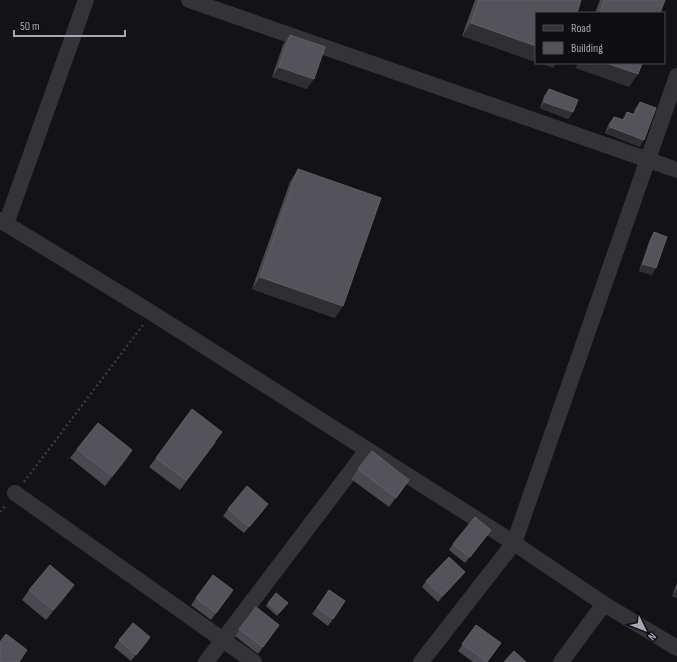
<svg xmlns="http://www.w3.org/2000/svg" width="677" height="662" font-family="'Sofia Sans Condensed',sans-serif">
	<rect width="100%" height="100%" fill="#131214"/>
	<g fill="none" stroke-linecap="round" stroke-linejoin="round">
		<path stroke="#3a3b3f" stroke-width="2.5" stroke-dasharray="2 3" stroke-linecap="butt" d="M 24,482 L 143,325
			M 0,512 L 6,505"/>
		<path stroke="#343438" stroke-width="16" d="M 189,0 L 677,170
			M 0,220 L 152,313 L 514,543 L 604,604 L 677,648
			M 6,224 L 86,0
			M 15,493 L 254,662
			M 206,662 L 367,450
			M 421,662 L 514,543 L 677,76
			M 561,662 L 604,604"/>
	</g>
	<path fill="#49494f" d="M 475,0 L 581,0 L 536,13 L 536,62 L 462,36 Z
		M 600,0 L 665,0 L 660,13 L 595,13 Z
		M 290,35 L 307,89 L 272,77 L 283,45 Z
		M 549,89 L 573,112 L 568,119 L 540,108 L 544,96 Z
		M 640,102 L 640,147 L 605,133 L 609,123 L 614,117 L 622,120 L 627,112 L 633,114 L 635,109 Z
		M 298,169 L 335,318 L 252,289 L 290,182 Z
		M 654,232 L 652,275 L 639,271 L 650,239 Z
		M 216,442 L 180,490 L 149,467 L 156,458 Z
		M 77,449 L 132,450 L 126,460 L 105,486 L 70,458 Z
		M 358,469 L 409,480 L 389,507 L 351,479 Z
		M 228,509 L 263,511 L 244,533 L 223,516 Z
		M 486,537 L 465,563 L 449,550 L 453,544 Z
		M 465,572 L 460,578 L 438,602 L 422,587 L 426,581 Z
		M 677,583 L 677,598 L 672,596 Z
		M 29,590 L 67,595 L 46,620 L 22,600 Z
		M 233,590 L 211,620 L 191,605 L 196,598 Z
		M 329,590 L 345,601 L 328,626 L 312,614 Z
		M 268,603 L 285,606 L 277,616 L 266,606 Z
		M 256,607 L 279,625 L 258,654 L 235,636 Z
		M 476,625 L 487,662 L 473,662 L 458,651 Z
		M 150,637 L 131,661 L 114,647 L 119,640 Z"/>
	<path fill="#2f2f33" d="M 471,23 L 536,46 L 536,62 L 462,36 Z
		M 539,63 L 556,63 L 553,68 Z
		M 579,63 L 606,63 L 638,74 L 629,87 L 575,68 Z
		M 279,67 L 314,79 L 307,89 L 272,77 Z
		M 544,102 L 573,112 L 568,119 L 540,108 Z
		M 610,127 L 644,140 L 640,147 L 605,133 Z
		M 643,264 L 656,268 L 652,275 L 639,271 Z
		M 260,277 L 343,306 L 335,318 L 252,289 Z
		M 132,450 L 126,460 L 105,486 L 112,476 Z
		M 268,504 L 263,511 L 244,533 L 249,527 Z
		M 465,572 L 460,578 L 438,602 L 442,596 Z
		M 74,585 L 67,595 L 46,620 L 53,610 Z
		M 677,589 L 677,598 L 672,596 Z
		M 150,637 L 146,644 L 131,661 L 136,655 Z"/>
	<path fill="#535359" stroke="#606167" d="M 479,0 L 581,0 L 577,13 L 536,13 L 536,46 L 471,23 Z
		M 604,0 L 665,0 L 660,13 L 600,13 Z
		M 290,35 L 325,47 L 314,79 L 279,67 Z
		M 606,63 L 642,63 L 638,74 Z
		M 549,89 L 578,100 L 573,112 L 544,102 Z
		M 640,102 L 656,108 L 644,140 L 610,127 L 614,117 L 624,120 L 627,112 L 635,115 Z
		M 298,169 L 381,198 L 343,306 L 260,277 Z
		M 654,232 L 667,237 L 656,268 L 643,264 Z
		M 192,409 L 222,432 L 186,480 L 156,458 Z
		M 98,423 L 132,450 L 112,476 L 77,449 Z
		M 372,451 L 409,480 L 396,498 L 358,469 Z
		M 247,486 L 268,504 L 249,527 L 228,509 Z
		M 475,517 L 491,530 L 470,557 L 453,544 Z
		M 449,557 L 465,572 L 442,596 L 426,581 Z
		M 50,565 L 74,585 L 53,610 L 29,590 Z
		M 213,575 L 233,590 L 216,613 L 196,598 Z
		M 329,590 L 345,601 L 333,619 L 317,608 Z
		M 276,593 L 288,603 L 279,613 L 268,603 Z
		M 256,607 L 279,625 L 263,647 L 239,629 Z
		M 133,623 L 150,637 L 136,655 L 119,640 Z
		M 476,625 L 501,643 L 487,662 L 462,644 Z
		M 6,634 L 27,650 L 19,662 L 0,662 L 0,642 Z
		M 514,651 L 526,662 L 504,662 Z"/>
	<rect x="535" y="12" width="130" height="52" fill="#0e0d0f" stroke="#4a4b51"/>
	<rect x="543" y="25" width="20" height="6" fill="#343438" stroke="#4a4b51"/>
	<text x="571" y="32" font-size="12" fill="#a5a8b3">Road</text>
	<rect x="543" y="42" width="20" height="12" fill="#535359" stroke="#4a4b51"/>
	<text x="571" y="52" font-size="12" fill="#a5a8b3">Building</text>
	<g transform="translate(645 630) rotate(133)" stroke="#0e0d0f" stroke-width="3" paint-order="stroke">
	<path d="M0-3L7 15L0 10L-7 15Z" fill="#a5a8b3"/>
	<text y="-6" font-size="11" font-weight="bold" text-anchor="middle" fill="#a5a8b3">N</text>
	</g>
	<path d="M14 30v6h111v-6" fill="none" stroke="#a5a8b3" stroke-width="2"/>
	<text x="20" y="30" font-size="12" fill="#a5a8b3" stroke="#0e0d0f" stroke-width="3" paint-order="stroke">50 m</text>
</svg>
